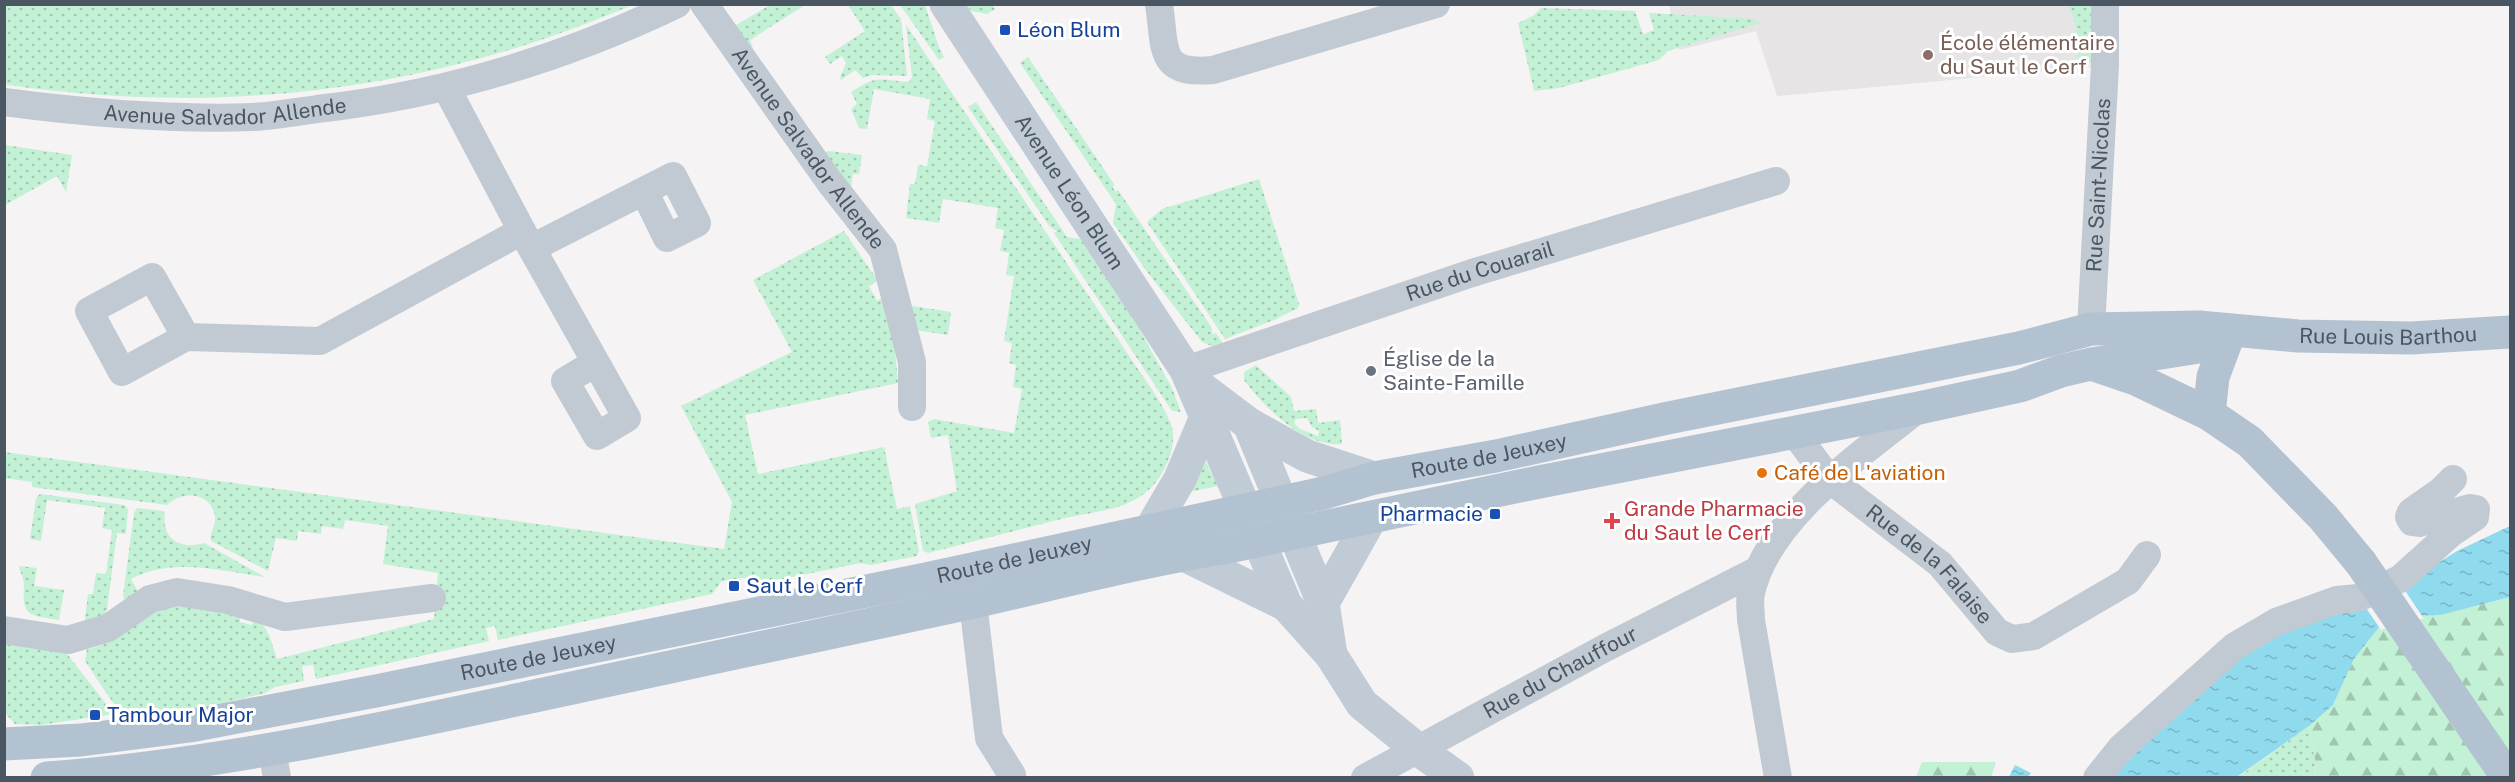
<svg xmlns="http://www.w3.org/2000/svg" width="2515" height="782" font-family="'Public Sans',sans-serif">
	<defs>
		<pattern id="grass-dots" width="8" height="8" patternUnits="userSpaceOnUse" patternTransform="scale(1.5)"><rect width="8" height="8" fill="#c3f1d5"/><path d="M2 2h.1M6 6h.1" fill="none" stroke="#a0c6b0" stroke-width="1.8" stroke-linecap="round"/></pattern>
		<pattern id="forest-firs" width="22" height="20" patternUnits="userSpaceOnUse" patternTransform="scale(1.5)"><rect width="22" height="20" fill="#c3f1d5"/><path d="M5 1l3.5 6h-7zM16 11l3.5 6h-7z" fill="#a0c6b0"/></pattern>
		<pattern id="water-ripples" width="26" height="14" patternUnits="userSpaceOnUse" patternTransform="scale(1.5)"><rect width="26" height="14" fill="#90daee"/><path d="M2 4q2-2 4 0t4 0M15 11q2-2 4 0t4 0" fill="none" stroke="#78b4c4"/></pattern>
	</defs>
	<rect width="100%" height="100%" fill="#f5f3f3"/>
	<path fill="#e6e4e5" d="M 1669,5 L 2093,5 L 2092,67 L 1777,96 L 1756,31 L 1679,50 Z"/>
	<path fill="url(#grass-dots)" fill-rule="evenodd" d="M 4,5 L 5,4 L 632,5 C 433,91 222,116 8,85 L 4,82 Z
		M 770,5 L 805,5 L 750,40 L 756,57 L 733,27 Z
		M 848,5 L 891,5 L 901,19 L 907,76 L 872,75 L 863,78 L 855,70 L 841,80 L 840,78 L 846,63 L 842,56 L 830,64 L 825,57 L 865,31 Z
		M 900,5 L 925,5 L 939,47 L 944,57 L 939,60 Z
		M 966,5 L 992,5 L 995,9 L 987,14 L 971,11 Z
		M 2068,5 L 2091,5 L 2091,62 L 2078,62 C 2077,43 2078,21 2068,5 Z
		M 1541,8 L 1635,11 L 1643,34 L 1654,30 L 1649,13 L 1755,19 L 1760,23 L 1668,51 L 1659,60 L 1559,88 L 1534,91 L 1518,23 L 1533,16 Z
		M 906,25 L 1120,342 C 1134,365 1162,400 1171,424 C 1175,435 1173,450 1168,461 C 1148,509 1109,509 1065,518 L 928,553 L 923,551 L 915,504 L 957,491 L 948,435 L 931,438 L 928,422 L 934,419 L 1014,433 L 1022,389 L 1013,387 L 1016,365 L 1009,363 L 1012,343 L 1004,341 L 1014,276 L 1006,275 L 1009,253 L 1000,251 L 1004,230 L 995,228 L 998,208 L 943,199 L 939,223 L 906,218 L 910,184 L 915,184 L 918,165 L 927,166 L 935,121 L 927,119 L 930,99 L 874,89 L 867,129 L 859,128 L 851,109 L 857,104 L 851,92 C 878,74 879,80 909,82 L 912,77 Z
		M 1028,57 L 1114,184 L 1113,188 L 1115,191 L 1118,190 L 1212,328 L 1212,334 L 1216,333 L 1224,345 L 1214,347 L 1202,342 L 1148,273 L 1113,223 L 1116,204 L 1020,63 Z
		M 976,102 L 1067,237 L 1080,239 L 1087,244 L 1138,327 L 1172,388 L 1181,412 L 1172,411 L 1054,233 L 1057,231 L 1050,227 L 968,107 Z
		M 5,145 L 72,155 L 66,192 L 57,176 L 5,205 Z
		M 829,151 L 862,155 L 859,174 L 853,174 L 850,195 L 826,152 Z
		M 1259,179 L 1299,304 L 1298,308 L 1274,320 L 1225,339 L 1147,222 L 1162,209 Z
		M 844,231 L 878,281 L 869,286 L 877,301 L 884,297 L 895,351 L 898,383 L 745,415 L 758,474 L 884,447 L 897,509 L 910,506 L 919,551 L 917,556 L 871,565 L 860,563 L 773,581 L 742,578 L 727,580 L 721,582 L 712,594 L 498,640 L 495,626 L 486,628 L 489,641 L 316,679 L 313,665 L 302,666 L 304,681 L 275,687 L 265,693 C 243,699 139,722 123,713 C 114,707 93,672 85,661 L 87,649 C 114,646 133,620 157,610 C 181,599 216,611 240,615 L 240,622 L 252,625 L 255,617 C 270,629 271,642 277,659 L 434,619 L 438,573 L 383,564 L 388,526 L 345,520 L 343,529 L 322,526 L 321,534 L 298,531 L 297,541 L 276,538 L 268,571 L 211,541 C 209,533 216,527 215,518 C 212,492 183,490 167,505 L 32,487 L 32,482 L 5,478 L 4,452 L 724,549 L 732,502 L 681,406 L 792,352 L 753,280 Z
		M 913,306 L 951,312 L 948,335 L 915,330 L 911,308 Z
		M 1256,365 L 1291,397 L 1294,411 L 1316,409 L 1318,423 L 1340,420 L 1342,444 C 1304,448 1264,407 1244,380 L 1244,372 ZM 1307,418 L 1312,427 L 1319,431 L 1318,436 L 1300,429 L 1294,423 L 1296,419 Z
		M 1202,454 L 1218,486 L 1179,494 Z
		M 40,494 L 124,505 L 128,509 L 126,534 L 117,533 L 107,609 L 104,615 L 84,627 L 88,594 L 93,594 L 96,573 L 106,574 L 112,530 L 102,528 L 105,508 L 47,500 L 41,541 L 30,539 L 36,498 Z
		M 137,508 L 164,511 C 165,516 164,521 165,526 C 169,545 188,548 204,543 L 265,577 C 220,571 173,557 131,579 L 140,595 L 125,601 L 123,596 L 134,513 Z
		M 19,566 L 37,568 L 34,586 L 64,590 L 59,620 C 29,615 22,618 24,585 C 24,579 20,572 19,566 Z
		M 4,640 L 64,650 L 114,714 L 40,725 L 15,724 L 5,713 Z
		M 2309,726 L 2315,760 L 2314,777 L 2237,778 Z"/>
	<path fill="url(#forest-firs)" d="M 2510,597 L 2510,777 L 2314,777 L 2315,760 L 2309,726 L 2333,705 L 2354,659 L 2378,627 L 2410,616 L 2441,615 Z
		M 1922,762 L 1996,762 L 1991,777 L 1916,777 Z"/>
	<path fill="url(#water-ripples)" d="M 2510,526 L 2510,597 L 2441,615 L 2410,616 L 2379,627 L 2354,659 L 2333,705 L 2309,726 L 2237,777 L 2113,778 L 2166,719 L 2234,659 L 2301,624 L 2400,587 L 2457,551 Z
		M 2015,765 L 2031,773 L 2028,777 L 2009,777 Z"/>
	<path fill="#f5f3f3" d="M 2400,583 L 2424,619 L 2410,619 L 2381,630 L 2360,599 Z"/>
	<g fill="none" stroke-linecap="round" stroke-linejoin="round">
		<g stroke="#c1cad2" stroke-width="28">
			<path id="s1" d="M 704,4 L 829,181 L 883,250 L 912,362 L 912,407"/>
			<path d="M 1159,4 C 1166,49 1157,75 1213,70 L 1436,4"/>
			<path id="s2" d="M 4,102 C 88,113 170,120 253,117 C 274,116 296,112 317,109 C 441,95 564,58 677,4"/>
			<path d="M 522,231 L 627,418 L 597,436 L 565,381 L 595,363"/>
			<path d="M 532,248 L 673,176 L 697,223 L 667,238 L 644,191"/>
			<path id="s3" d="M 2091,329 L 2105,65 L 2105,4"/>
			<path d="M 186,337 L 122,372 L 89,311 L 152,277 L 186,337 L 320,341 L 522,231 L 446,87"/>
			<path id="s4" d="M 1186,370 L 1472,273 L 1776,181"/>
			<path id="s5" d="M 1793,431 L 1829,479 L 1940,564 L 1997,632 L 2012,639 L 2034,636 L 2128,581 L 2147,555"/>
			<path d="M 973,602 L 989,738 L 1012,775"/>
			<path d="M 4,630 L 68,640 L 108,628 L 150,599 L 177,592 L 228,600 L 285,617 L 432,598"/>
			<path d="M 272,749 L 277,778"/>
			<path id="s6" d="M 1365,778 L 1605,648 L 1758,570"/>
			<path d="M 1778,778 L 1751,620 C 1751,611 1749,601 1751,593 C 1768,517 1862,454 1919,408"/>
			<path d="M 2097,778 L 2121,748 L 2235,646 L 2276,622 L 2337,600 L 2358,598 L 2400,579 L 2450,534 L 2475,517 L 2476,509 L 2470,508 L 2419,523 L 2412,522 L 2409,517 L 2411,512 L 2441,491 L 2453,479"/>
		</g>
		<g stroke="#c1cbd6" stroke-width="33">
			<path id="s7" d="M 946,4 L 1186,370 L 1286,605 L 1331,655 L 1362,704 L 1416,748 L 1458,778"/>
			<path d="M 1192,381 L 1249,424 L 1323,603 L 1331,655"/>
			<path d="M 1249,424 L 1307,456 L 1374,478"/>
			<path d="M 1149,532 L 1180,479 L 1206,417"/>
			<path d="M 1182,554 L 1286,605"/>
			<path d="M 1323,603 L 1371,518"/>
		</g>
		<g stroke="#b3c2d1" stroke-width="33">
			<path d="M 2094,365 L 2138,380 L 2209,414 L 2250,442 L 2323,517 L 2361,563"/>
			<path d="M 2209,414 L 2213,377 L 2226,342"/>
			<path id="s8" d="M 4,744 L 81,740 L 190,726 L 376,691 L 926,579 L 1324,493 L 1374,478 L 1496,456 L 1668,418 L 2019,348 L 2091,329 L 2199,327 L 2298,336 L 2411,338 L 2510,332"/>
			<path d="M 47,778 C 210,766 371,731 530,697 C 678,666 826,635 974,602 C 1058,583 1142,561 1228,547 L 1534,483 L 1919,408 L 2020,386 L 2061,371 L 2091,364 L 2218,344"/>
		</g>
		<path stroke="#b3c2d1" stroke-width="33" d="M 2361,563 L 2508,778"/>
	</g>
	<g fill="#1a4fb4" stroke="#fff" stroke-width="2">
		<rect x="999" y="24" width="12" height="12" rx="3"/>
		<rect x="1489" y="508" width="12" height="12" rx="3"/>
		<rect x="728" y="580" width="12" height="12" rx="3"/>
		<rect x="89" y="709" width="12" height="12" rx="3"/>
	</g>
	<circle fill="#8d6e63" stroke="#fff" stroke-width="2" cx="1928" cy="55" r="6"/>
	<circle fill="#6b7280" stroke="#fff" stroke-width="2" cx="1371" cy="371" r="6"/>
	<circle fill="#e8710a" stroke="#fff" stroke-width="2" cx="1762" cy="473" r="6"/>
	<path fill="#e0444e" stroke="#fff" stroke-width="2" d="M1609 512h6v6h6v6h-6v6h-6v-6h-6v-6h6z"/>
	<g text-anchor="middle" stroke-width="6" stroke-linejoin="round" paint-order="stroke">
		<g font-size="21" fill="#164399" stroke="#fff" text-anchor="start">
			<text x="1017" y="37">Léon Blum</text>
			<text x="1483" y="521" text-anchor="end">Pharmacie</text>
			<text x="746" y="593">Saut le Cerf</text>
			<text x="107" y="722">Tambour Major</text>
		</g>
		<g font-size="21" fill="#785e54" stroke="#fff" text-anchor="start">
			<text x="1940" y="50">École élémentaire<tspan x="1940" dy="24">du Saut le Cerf</tspan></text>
		</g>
		<g font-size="21" fill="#4a5661" stroke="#fff">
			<text dy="7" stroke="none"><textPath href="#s2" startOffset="222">Avenue Salvador Allende</textPath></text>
			<text dy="7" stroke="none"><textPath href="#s1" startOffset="178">Avenue Salvador Allende</textPath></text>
			<text dy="7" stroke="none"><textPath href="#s3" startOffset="144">Rue Saint-Nicolas</textPath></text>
			<text dy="7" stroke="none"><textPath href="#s7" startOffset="225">Avenue Léon Blum</textPath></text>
			<text dy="7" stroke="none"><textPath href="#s4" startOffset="310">Rue du Couarail</textPath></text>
			<text dy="7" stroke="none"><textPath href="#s8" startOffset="2427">Rue Louis Barthou</textPath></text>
			<text dy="7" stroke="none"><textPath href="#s8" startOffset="1514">Route de Jeuxey</textPath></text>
			<text dy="7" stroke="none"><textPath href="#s8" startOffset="1028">Route de Jeuxey</textPath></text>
			<text dy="7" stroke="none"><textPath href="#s5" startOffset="192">Rue de la Falaise</textPath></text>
			<text dy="7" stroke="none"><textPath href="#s8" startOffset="542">Route de Jeuxey</textPath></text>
			<text dy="7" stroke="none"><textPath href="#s6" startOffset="222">Rue du Chauffour</textPath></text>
		</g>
		<g font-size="21" fill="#5b616d" stroke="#fff" text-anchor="start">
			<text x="1383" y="366">Église de la<tspan x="1383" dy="24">Sainte-Famille</tspan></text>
		</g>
		<g font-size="21" fill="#c56008" stroke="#fff" text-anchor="start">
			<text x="1774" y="480">Café de L'aviation</text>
		</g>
		<g font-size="21" fill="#be3a42" stroke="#fff" text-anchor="start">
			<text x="1624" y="516">Grande Pharmacie<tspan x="1624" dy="24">du Saut le Cerf</tspan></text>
		</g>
	</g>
	<rect width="2515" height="782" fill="none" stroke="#4a5661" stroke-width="12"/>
</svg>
